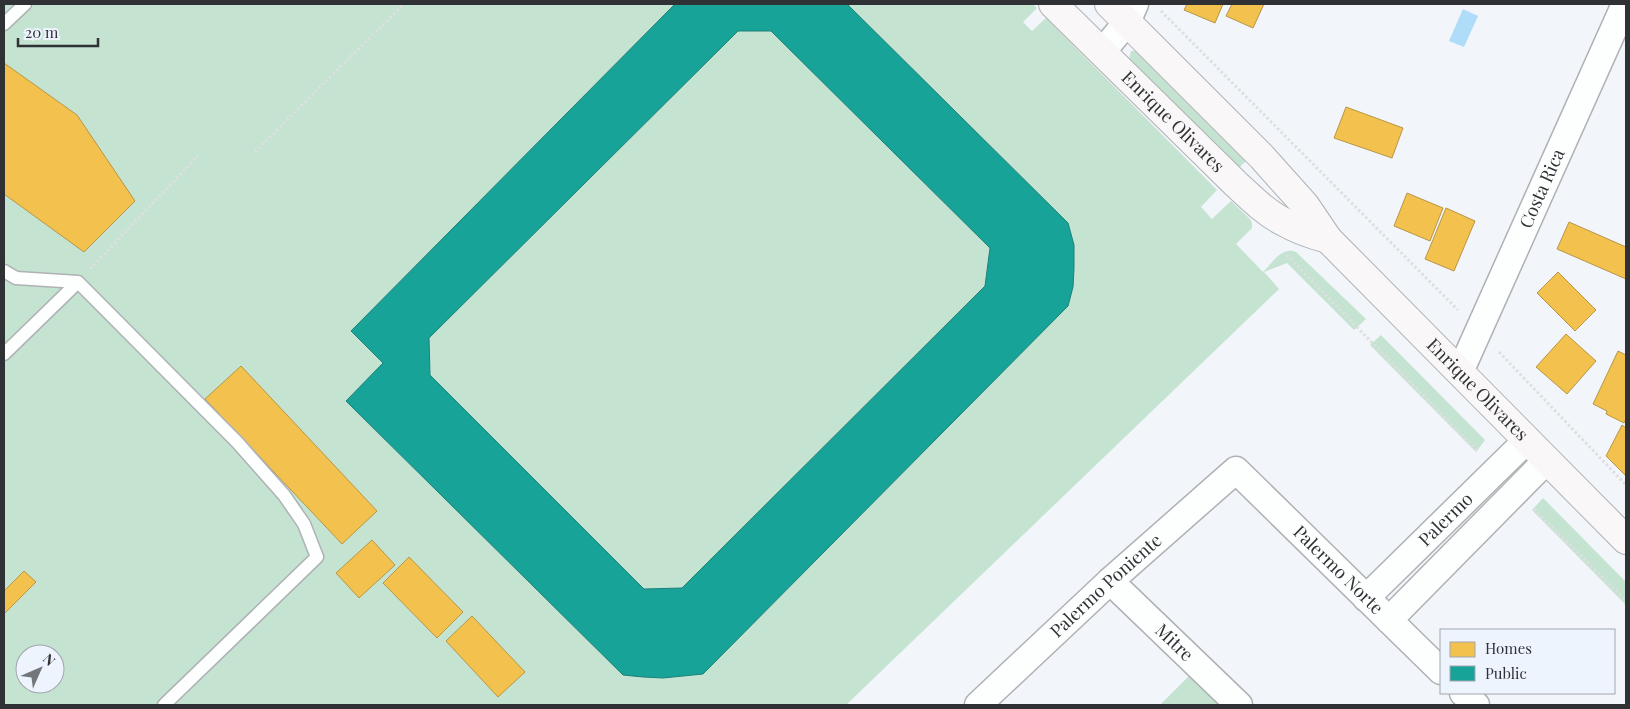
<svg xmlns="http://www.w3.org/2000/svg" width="1630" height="709" font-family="'Playfair Display',serif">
	<rect width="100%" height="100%" fill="#f2f5fa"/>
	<path fill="#c4e3d1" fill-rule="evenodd" d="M 4,4 L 1033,4 L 1037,8 L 1023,22 L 1032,31 L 1046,18 L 1217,190 L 1201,207 L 1212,219 L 1231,201 L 1250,219 L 1252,223 L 1252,228 L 1236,244 L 1263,272 C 1273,263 1281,246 1296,252 L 1366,319 L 1354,330 L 1287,263 L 1264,272 L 1279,289 L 846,705 L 4,705 ZM 25,654 L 55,654 L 55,684 L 25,684 Z
		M 1131,51 L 1137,51 L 1246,161 L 1238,169 L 1134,66 L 1129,59 Z
		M 1381,335 L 1485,440 L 1476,452 L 1370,345 Z
		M 1543,498 L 1626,582 L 1626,605 L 1532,510 Z
		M 1192,673 L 1225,705 L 1162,705 L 1161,704 Z"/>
	<path fill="#aedcf9" d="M 1463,9 L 1478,16 L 1464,47 L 1449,41 Z"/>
	<path fill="#f2c14e" stroke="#b89646" d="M 1187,4 L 1223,4 L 1215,23 L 1184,10 Z
		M 1232,4 L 1264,4 L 1253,28 L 1226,16 Z
		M 4,63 L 77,115 L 135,201 L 84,252 L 4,194 Z
		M 1346,107 L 1403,128 L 1392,158 L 1334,138 Z
		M 1407,193 L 1443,208 L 1430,241 L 1394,226 Z
		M 1446,208 L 1475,221 L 1454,271 L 1425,259 Z
		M 1569,222 L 1626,247 L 1626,279 L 1557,249 Z
		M 1558,272 L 1596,310 L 1575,331 L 1537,293 Z
		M 1566,334 L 1596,361 L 1567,394 L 1536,367 Z
		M 1618,351 L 1626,355 L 1626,419 L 1624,423 L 1606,414 L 1607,411 L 1593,404 Z
		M 241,366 L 377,511 L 342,544 L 205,399 Z
		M 1622,425 L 1626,428 L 1626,476 L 1606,456 Z
		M 372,540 L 395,565 L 359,598 L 336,573 Z
		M 409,557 L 463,612 L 437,638 L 383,583 Z
		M 24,571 L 36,582 L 4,614 L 4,591 Z
		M 472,616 L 525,672 L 498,697 L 446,641 Z"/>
	<path fill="#17a398" stroke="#1e817a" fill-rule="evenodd" d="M 675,4 L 847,4 L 1068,223 L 1074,245 L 1074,269 L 1073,287 L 1068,306 L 703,674 L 663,678 L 643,677 L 623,675 L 346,401 L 383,363 L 351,331 ZM 738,31 L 771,31 L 990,248 L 985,286 L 682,588 L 644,589 L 430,375 L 429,338 Z"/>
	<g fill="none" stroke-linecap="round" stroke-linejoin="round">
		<defs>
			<path id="lane" d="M 4,24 L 25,4
				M 4,271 L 16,278 L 78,282 L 237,442 L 284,495 L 304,524 L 317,557 L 164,705
				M 4,354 L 78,282"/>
			<g id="street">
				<path d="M 1102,52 L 1127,22 L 1135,4"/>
				<path id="s1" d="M 1460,372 L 1625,4"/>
				<path id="s2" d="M 1110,581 L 1239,705"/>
				<path id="s3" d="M 1366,598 L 1527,440"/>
				<path d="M 1389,620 L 1547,460"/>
				<path d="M 1463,693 L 1476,705"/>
				<path id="s4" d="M 978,705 L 1110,581 L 1236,470 L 1441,671"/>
			</g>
			<g id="secondary">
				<path id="s5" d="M 1053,4 L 1235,183 C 1250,197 1266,213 1284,222 C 1298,230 1313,235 1328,239"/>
				<path id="s6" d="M 1109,4 L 1262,157 L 1305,205 L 1328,239 L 1626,540"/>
			</g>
		</defs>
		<use href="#lane" stroke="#afb1b5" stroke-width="15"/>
		<use href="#street" stroke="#afb1b5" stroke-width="29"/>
		<use href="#secondary" stroke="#afb1b5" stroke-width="30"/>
		<path stroke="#dedfe0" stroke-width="3" stroke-dasharray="2.5 2.5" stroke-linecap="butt" d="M 1161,11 L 1458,310
			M 255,152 L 404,4
			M 1287,255 L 1477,451
			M 90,269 L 198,156
			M 1499,352 L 1626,485
			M 1534,509 L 1626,601"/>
		<use href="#lane" stroke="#fdfefe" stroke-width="12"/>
		<use href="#street" stroke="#fdfefe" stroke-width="26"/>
		<use href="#secondary" stroke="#f9f7f7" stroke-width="28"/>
	</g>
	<g text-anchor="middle" stroke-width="5" stroke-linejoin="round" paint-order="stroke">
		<g font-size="18" fill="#2f3135" stroke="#eef4fe">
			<text dy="6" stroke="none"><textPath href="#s5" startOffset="168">Enrique Olivares</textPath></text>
			<text dy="6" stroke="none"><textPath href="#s1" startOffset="201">Costa Rica</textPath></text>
			<text dy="6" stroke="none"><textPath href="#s6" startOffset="534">Enrique Olivares</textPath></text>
			<text dy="6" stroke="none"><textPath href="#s3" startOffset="112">Palermo</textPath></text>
			<text dy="6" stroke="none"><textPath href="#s4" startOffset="492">Palermo Norte</textPath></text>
			<text dy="6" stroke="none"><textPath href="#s4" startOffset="175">Palermo Poniente</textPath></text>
			<text dy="6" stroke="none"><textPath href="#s2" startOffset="89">Mitre</textPath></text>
		</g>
	</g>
	<rect width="1630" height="709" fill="none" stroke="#2f3135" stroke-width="10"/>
	<rect x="1440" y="629" width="175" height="65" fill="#eef4fe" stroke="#a2a6ae"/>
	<rect x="1450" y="642" width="25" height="15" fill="#f2c14e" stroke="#a2a6ae"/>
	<text x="1485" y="654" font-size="15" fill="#2f3135">Homes</text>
	<rect x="1450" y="666" width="25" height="15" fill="#17a398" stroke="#a2a6ae"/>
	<text x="1485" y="679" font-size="15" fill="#2f3135">Public</text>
	<g transform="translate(40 669) rotate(45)"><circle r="24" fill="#eef4fe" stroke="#a2a6ae"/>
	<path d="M0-4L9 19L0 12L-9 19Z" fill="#73767a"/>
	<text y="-8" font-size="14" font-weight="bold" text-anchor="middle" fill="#2f3135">N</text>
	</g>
	<path d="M18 38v8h80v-8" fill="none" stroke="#2f3135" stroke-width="2.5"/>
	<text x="25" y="38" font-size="15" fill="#2f3135" stroke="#eef4fe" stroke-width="4" paint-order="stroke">20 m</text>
</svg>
